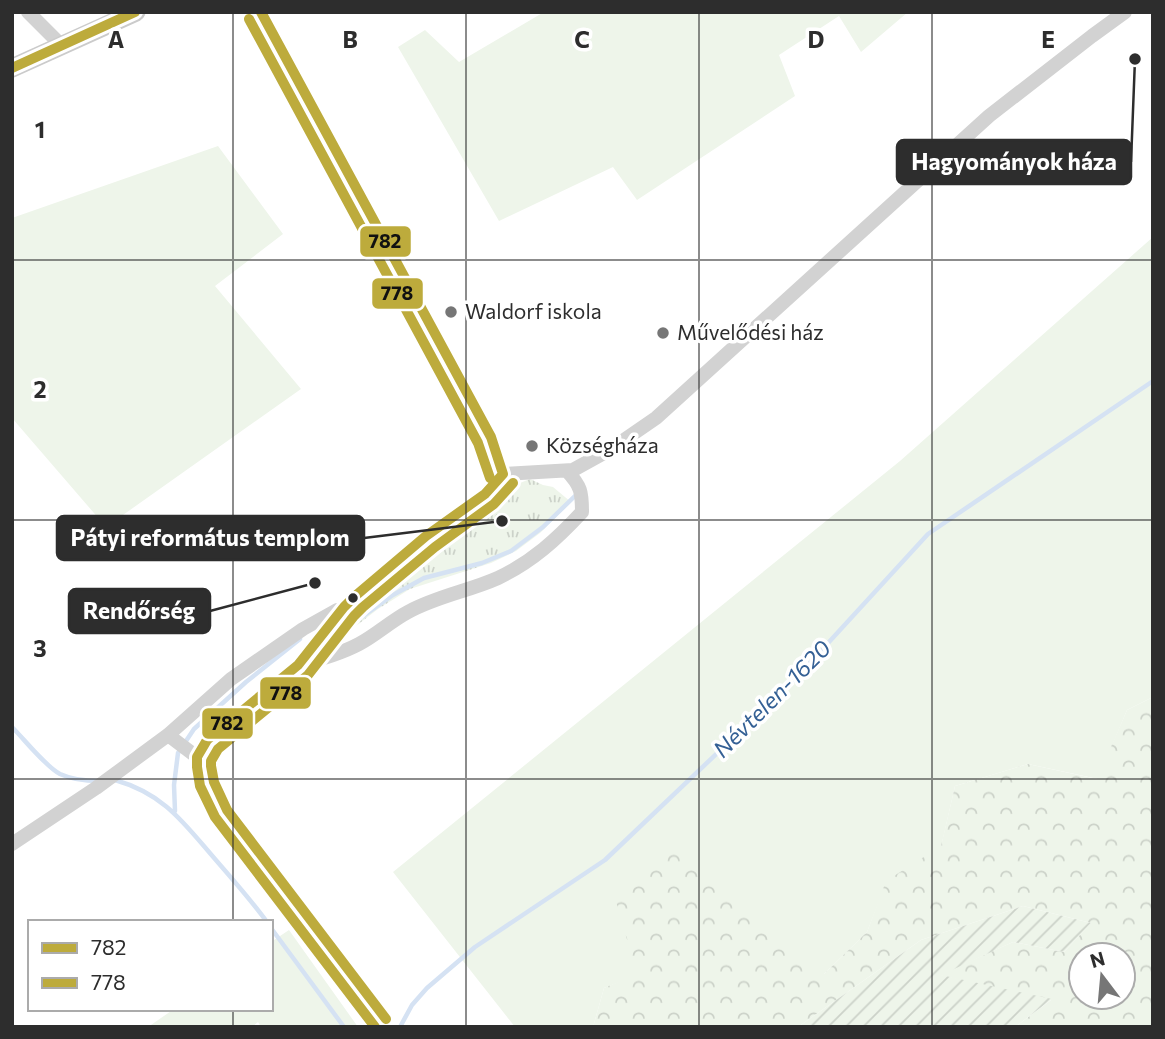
<svg xmlns="http://www.w3.org/2000/svg" width="1165" height="1039" font-family="Commissioner,sans-serif">
	<defs>
		<pattern id="forest-crowns" width="20" height="18" patternUnits="userSpaceOnUse" patternTransform="scale(1.75)"><rect width="20" height="18" fill="#eef5ea"/><path d="M2 6a3 3 0 1 1 6 0M12 15a3 3 0 1 1 6 0" fill="none" stroke="#ccd2c9"/></pattern>
		<pattern id="park-tufts" width="24" height="20" patternUnits="userSpaceOnUse" patternTransform="scale(1.75)"><rect width="24" height="20" fill="#eef5ea"/><path d="M3 7l-1-3M5 7V3M7 7l1-3M15 17l-1-3M17 17v-4M19 17l1-3" fill="none" stroke="#ccd2c9"/></pattern>
		<pattern id="garden-furrows" width="10" height="10" patternUnits="userSpaceOnUse" patternTransform="scale(1.75)"><rect width="10" height="10" fill="#eef5ea"/><path d="M-1 1l2-2M0 10L10 0M9 11l2-2" fill="none" stroke="#ccd2c9"/></pattern>
	</defs>
	<rect width="100%" height="100%" fill="#fff"/>
	<path fill="#eef5ea" d="M 544,12 L 908,12 L 861,52 L 839,16 L 779,55 L 795,96 L 637,200 L 613,167 L 499,221 L 398,47 L 425,30 L 459,62 Z
		M 218,146 L 283,234 L 215,286 L 301,389 L 106,527 L 12,418 L 12,218 Z
		M 1153,237 L 1153,697 L 1127,710 L 1098,779 L 1028,764 L 955,786 L 941,847 L 887,881 L 867,932 L 824,974 L 638,975 L 604,988 L 593,1027 L 515,1027 L 393,872 L 900,461 Z
		M 289,930 L 358,1027 L 261,1027 L 258,1022 L 252,1027 L 148,1027 L 174,1009 L 271,1009 L 271,942 Z"/>
	<path fill="url(#forest-crowns)" fill-rule="evenodd" d="M 1153,697 L 1153,1027 L 1015,1027 L 1051,1000 L 939,975 L 1013,942 L 1064,952 L 1091,923 L 1023,906 L 921,940 L 798,1027 L 593,1027 L 604,988 L 637,974 L 613,891 L 669,847 L 824,974 L 867,932 L 886,881 L 941,846 L 955,786 L 1028,764 L 1097,779 L 1127,710 ZM 1081,955 L 1123,955 L 1123,997 L 1081,997 Z"/>
	<path fill="url(#park-tufts)" d="M 530,479 L 543,485 L 553,487 L 571,502 L 540,533 L 516,551 L 491,563 L 410,589 L 378,609 L 343,636 L 322,644 L 317,639 L 483,504 L 515,485 Z"/>
	<path fill="url(#garden-furrows)" d="M 1023,906 L 1091,923 L 1064,952 L 1013,942 L 941,975 L 1052,999 L 1015,1027 L 798,1027 L 921,940 Z"/>
	<g fill="none" stroke-linecap="round" stroke-linejoin="round">
		<path stroke="#d5e2f3" stroke-width="4.5" d="M 335,636 L 393,595 L 424,578 L 482,563 L 511,551 L 543,527 L 577,494
			M 12,727 C 24,739 46,767 60,774 C 73,780 86,781 99,781
			M 115,780 C 164,794 183,822 215,859 C 233,880 251,900 267,922
			M 175,811 L 174,785 L 178,753 L 194,729 L 246,682 L 300,639
			M 271,928 L 344,1027
			M 400,1027 L 412,1005 L 427,988 L 475,947 L 605,860 L 796,678 L 928,534 L 1153,381"/>
		<path stroke="#d2d2d2" stroke-width="14" d="M 28,12 L 61,45
			M 261,12 L 491,437 L 503,474
			M 503,474 L 573,470 L 611,449 L 656,418 L 989,116 L 1092,36 L 1125,12
			M 298,665 C 319,660 340,654 359,644 C 376,635 391,621 408,612 C 437,596 469,591 498,578 C 532,562 557,539 582,512 C 582,492 581,486 567,471
			M 168,735 L 197,757
			M 12,844 L 96,788 L 168,735 L 231,679 L 303,629 L 337,610
			M 375,1027 L 215,817 L 200,786 L 197,767 L 197,757 L 207,740 L 298,665 L 344,607 L 354,597 L 426,536 L 485,494 L 503,474"/>
		<path stroke="#cbcbcb" stroke-width="19" d="M 12,68 L 136,12"/>
		<defs>
			<path id="bus-1" d="M 261,12 L 491,437 L 503,474
				M 12,68 L 135,12
				M 375,1027 L 215,817 L 200,786 L 197,767 L 197,757 L 207,740 L 298,665 L 344,607 L 354,597 L 426,536 L 485,494 L 503,474"/>
			<path id="bus-2" d="M 249,19 L 478,443 L 490,478
				M 386,1019 L 227,810 L 214,782 L 211,766 L 211,761 L 218,749 L 308,675 L 354,616 L 363,607 L 435,547 L 494,504 L 513,483"/>
		</defs>
		<use href="#bus-1" stroke="#fff" stroke-width="16"/>
		<use href="#bus-2" stroke="#fff" stroke-width="16"/>
		<use href="#bus-1" stroke="#bdab3c" stroke-width="10"/>
		<use href="#bus-2" stroke="#bdab3c" stroke-width="10"/>
	</g>
	<path fill="none" stroke="#2d2d2d" stroke-width="2" stroke-opacity="0.55" d="M 233,12 L 233,922M 466,12 L 466,1027M 699,12 L 699,1027M 932,12 L 932,1027M 12,260 L 1153,260M 12,520 L 1153,520M 12,779 L 1153,779M 233,1009 L 233,1027"/>
	<g fill="#767676" stroke="#fff" stroke-width="2.5">
		<circle cx="451" cy="312" r="7"/>
		<circle cx="663" cy="333" r="7"/>
		<circle cx="532" cy="446" r="7"/>
	</g>
	<circle fill="#2d2d2d" stroke="#fff" stroke-width="2.5" cx="353" cy="598" r="6"/>
	<g text-anchor="middle" stroke-width="7" stroke-linejoin="round" paint-order="stroke">
		<g font-size="21" fill="#2d2d2d" stroke="#fff" text-anchor="start">
			<text x="465" y="319">Waldorf iskola</text>
			<text x="677" y="340">Művelődési ház</text>
			<text x="546" y="453">Községháza</text>
		</g>
		<g font-size="23" font-style="italic" fill="#346095" stroke="#fff">
			<text transform="translate(772 699) rotate(-45)" y="8">Névtelen-1620</text>
		</g>
	</g>
	<g font-size="23" text-anchor="middle" font-weight="bold" fill="#2d2d2d" stroke="#fff" stroke-width="7" stroke-linejoin="round" paint-order="stroke">
		<text x="116" y="48">A</text>
		<text x="350" y="48">B</text>
		<text x="582" y="48">C</text>
		<text x="816" y="48">D</text>
		<text x="1048" y="48">E</text>
		<text x="40" y="138">1</text>
		<text x="40" y="398">2</text>
		<text x="40" y="657">3</text>
	</g>
	<path fill="none" stroke="#2d2d2d" stroke-width="2.5" d="M1135 59L1131 162M502 521L364 538M315 583L210 611"/>
	<g fill="#2d2d2d" stroke="#fff" stroke-width="2.5">
		<circle cx="1135" cy="59" r="7"/>
		<circle cx="502" cy="521" r="7"/>
		<circle cx="315" cy="583" r="7"/>
	</g>
	<g fill="#2d2d2d" stroke="#2d2d2d" stroke-width="2.5">
		<rect x="897" y="140" width="234" height="44" rx="7"/>
		<rect x="57" y="516" width="307" height="44" rx="7"/>
		<rect x="69" y="589" width="141" height="44" rx="7"/>
	</g>
	<g font-size="23" text-anchor="middle" font-weight="bold" fill="#fff">
		<text x="1014" y="170">Hagyományok háza</text>
		<text x="210" y="546">Pátyi református templom</text>
		<text x="139" y="619">Rendőrség</text>
	</g>
	<g stroke="#fff" stroke-width="2.5">
		<rect x="359" y="225" width="53" height="33" rx="7" fill="#bdab3c"/>
		<rect x="371" y="277" width="53" height="33" rx="7" fill="#bdab3c"/>
		<rect x="259" y="676" width="53" height="34" rx="7" fill="#bdab3c"/>
		<rect x="201" y="707" width="53" height="33" rx="7" fill="#bdab3c"/>
	</g>
	<g font-size="19" text-anchor="middle" font-weight="bold" fill="#111">
		<text x="385" y="248">782</text>
		<text x="397" y="300">778</text>
		<text x="286" y="700">778</text>
		<text x="227" y="730">782</text>
	</g>
	<rect width="1165" height="1039" fill="none" stroke="#2d2d2d" stroke-width="28"/>
	<rect x="28" y="920" width="245" height="91" fill="#ffffff" stroke="#ababab" stroke-width="2"/>
	<rect x="42" y="943" width="35" height="10" fill="#bdab3c" stroke="#ababab" stroke-width="2"/>
	<text x="91" y="955" font-size="21" fill="#2d2d2d">782</text>
	<rect x="42" y="978" width="35" height="10" fill="#bdab3c" stroke="#ababab" stroke-width="2"/>
	<text x="91" y="990" font-size="21" fill="#2d2d2d">778</text>
	<g transform="translate(1102 976) rotate(344)"><circle r="33" fill="#ffffff" stroke="#ababab" stroke-width="2"/>
	<path d="M0-5L12 26L0 18L-12 26Z" fill="#767676"/>
	<text y="-10" font-size="19" font-weight="bold" text-anchor="middle" fill="#2d2d2d">N</text>
	</g>
</svg>
